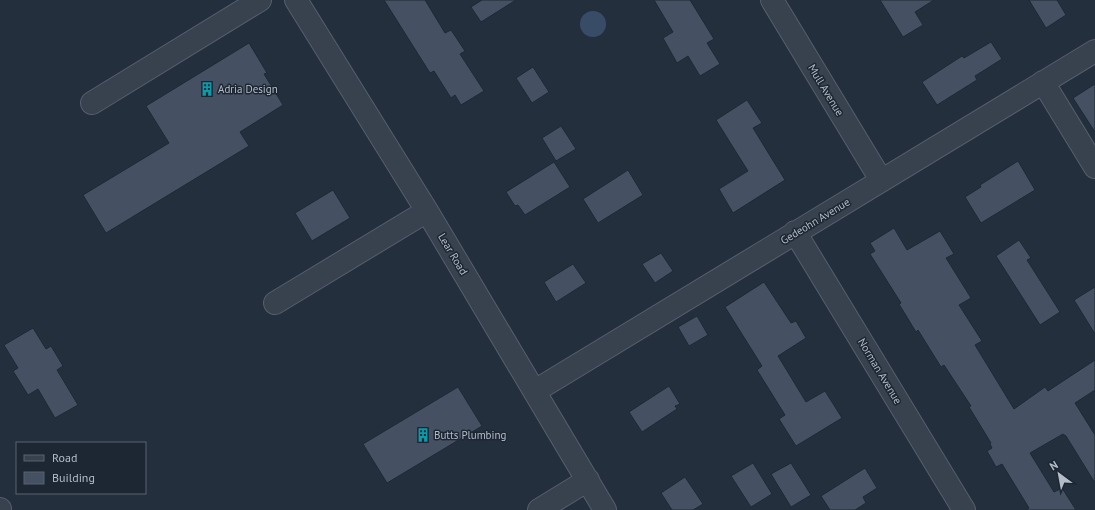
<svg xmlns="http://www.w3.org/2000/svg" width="1095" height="510" font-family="'PT Sans',sans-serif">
	<rect width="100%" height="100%" fill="#242f3e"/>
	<path fill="#394c67" d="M580 24a13 13 0 1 1 26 0a13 13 0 1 1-26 0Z"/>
	<path fill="#455162" stroke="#1f2835" d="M 384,0 L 425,0 L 445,33 L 451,30 L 465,51 L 460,54 L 484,91 L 461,105 L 455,95 L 451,98 L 434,71 L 430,73 Z
		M 482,0 L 516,0 L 481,22 L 471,7 Z
		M 654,0 L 690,0 L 714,39 L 707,43 L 720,64 L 700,76 L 688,56 L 677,63 L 663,38 L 673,32 Z
		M 880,0 L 934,0 L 915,12 L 923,25 L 903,37 Z
		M 1029,0 L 1057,0 L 1066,15 L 1046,28 Z
		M 991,42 L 1002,59 L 975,76 L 977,80 L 937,105 L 922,82 L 962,56 L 964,58 Z
		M 249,43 L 267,73 L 264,74 L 283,105 L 240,132 L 249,146 L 106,233 L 83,195 L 169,143 L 146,106 Z
		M 533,67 L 549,92 L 532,103 L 516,78 Z
		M 1095,84 L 1095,132 L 1073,98 Z
		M 747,100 L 762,123 L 753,128 L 785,180 L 733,213 L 719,189 L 748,171 L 716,120 Z
		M 561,126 L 576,149 L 556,161 L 542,138 Z
		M 1018,161 L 1035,190 L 981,223 L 965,197 L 981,187 L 980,185 Z
		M 554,162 L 570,187 L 525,215 L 518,205 L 515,206 L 506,192 Z
		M 628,170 L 643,195 L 598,223 L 583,199 Z
		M 333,190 L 350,218 L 312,241 L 295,213 Z
		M 894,228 L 907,250 L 940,231 L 954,254 L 946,258 L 971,298 L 959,305 L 982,341 L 975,345 L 1014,409 L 1045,387 L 1048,391 L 1095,360 L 1095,390 L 1075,403 L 1095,435 L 1095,483 L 1066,436 L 1063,434 L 1030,453 L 1054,492 L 1062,488 L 1076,510 L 1026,510 L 1029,508 L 1002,464 L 996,467 L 987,451 L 992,448 L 990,444 L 991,443 L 969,407 L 971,406 L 944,365 L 941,367 L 918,330 L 916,332 L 899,304 L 901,303 L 870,254 L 875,251 L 870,243 Z
		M 1019,240 L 1031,258 L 1027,260 L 1060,312 L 1040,325 L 996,256 Z
		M 661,253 L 673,271 L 655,283 L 642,264 Z
		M 573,264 L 586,283 L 556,302 L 544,282 Z
		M 764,282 L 791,323 L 796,321 L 806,338 L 778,356 L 806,402 L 825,391 L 842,418 L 796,446 L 779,419 L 785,415 L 757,370 L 762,366 L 725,307 Z
		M 1095,287 L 1095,334 L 1074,300 Z
		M 697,316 L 708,335 L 689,346 L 678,327 Z
		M 33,328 L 46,349 L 51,346 L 63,366 L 57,370 L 78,405 L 55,418 L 38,389 L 28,395 L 13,371 L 18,368 L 4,345 Z
		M 669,386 L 680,404 L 675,406 L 677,409 L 642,432 L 629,412 Z
		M 458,387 L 482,426 L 387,483 L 363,444 Z
		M 753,463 L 772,494 L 751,507 L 731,476 Z
		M 791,463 L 811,495 L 791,507 L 771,474 Z
		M 865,468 L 877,488 L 863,497 L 866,503 L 855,510 L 830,510 L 821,496 Z
		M 685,477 L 703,504 L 693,510 L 672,510 L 661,493 Z"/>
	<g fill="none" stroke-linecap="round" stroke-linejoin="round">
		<defs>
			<path id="minor" d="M 296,0 L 427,211 L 605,510
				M 772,0 L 881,180
				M 1043,82 L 1095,167
				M 92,103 L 260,0
				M 795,232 L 964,510
				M 275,303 L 427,211
				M 535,391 L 1095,51
				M 0,509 L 0,510
				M 539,510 L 588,480"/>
		</defs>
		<use href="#minor" stroke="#565f6c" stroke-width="24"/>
		<use href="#minor" stroke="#38414e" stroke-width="22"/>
	</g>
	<defs>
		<symbol id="building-bare" viewBox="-9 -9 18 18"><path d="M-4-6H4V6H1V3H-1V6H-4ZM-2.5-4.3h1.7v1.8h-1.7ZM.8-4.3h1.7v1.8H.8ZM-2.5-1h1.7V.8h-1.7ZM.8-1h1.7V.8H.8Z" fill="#0f9aa8" stroke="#1d2633" stroke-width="2.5" paint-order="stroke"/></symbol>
	</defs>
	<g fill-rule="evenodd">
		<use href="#building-bare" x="197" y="79" width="20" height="20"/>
		<use href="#building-bare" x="413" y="425" width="20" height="20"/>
	</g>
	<g text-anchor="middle" stroke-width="3" stroke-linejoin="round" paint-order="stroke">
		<g font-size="11" fill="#b4bcc9" stroke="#1d2633" text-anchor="start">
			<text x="218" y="93">Adria Design</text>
			<text x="434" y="439">Butts Plumbing</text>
		</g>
		<g font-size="11" fill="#b4bcc9" stroke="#1d2633">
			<text transform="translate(826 90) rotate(59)" y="4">Mull Avenue</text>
			<text transform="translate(815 221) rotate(-31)" y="4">Gedeohn Avenue</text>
			<text transform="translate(453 254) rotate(59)" y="4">Lear Road</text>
			<text transform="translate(880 371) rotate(59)" y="4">Norman Avenue</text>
		</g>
	</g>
	<rect x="16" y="442" width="130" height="52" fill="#1d2633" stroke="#59626f"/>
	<rect x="24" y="455" width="20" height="6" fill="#38414e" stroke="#59626f"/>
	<text x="52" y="462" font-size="12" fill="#b4bcc9">Road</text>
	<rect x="24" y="472" width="20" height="12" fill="#455162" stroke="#59626f"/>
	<text x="52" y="482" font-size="12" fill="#b4bcc9">Building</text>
	<g transform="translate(1059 474) rotate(328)" stroke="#1d2633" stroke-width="3" paint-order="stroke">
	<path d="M0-3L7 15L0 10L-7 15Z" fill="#b4bcc9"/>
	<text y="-6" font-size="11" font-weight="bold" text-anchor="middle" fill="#b4bcc9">N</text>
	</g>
</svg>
